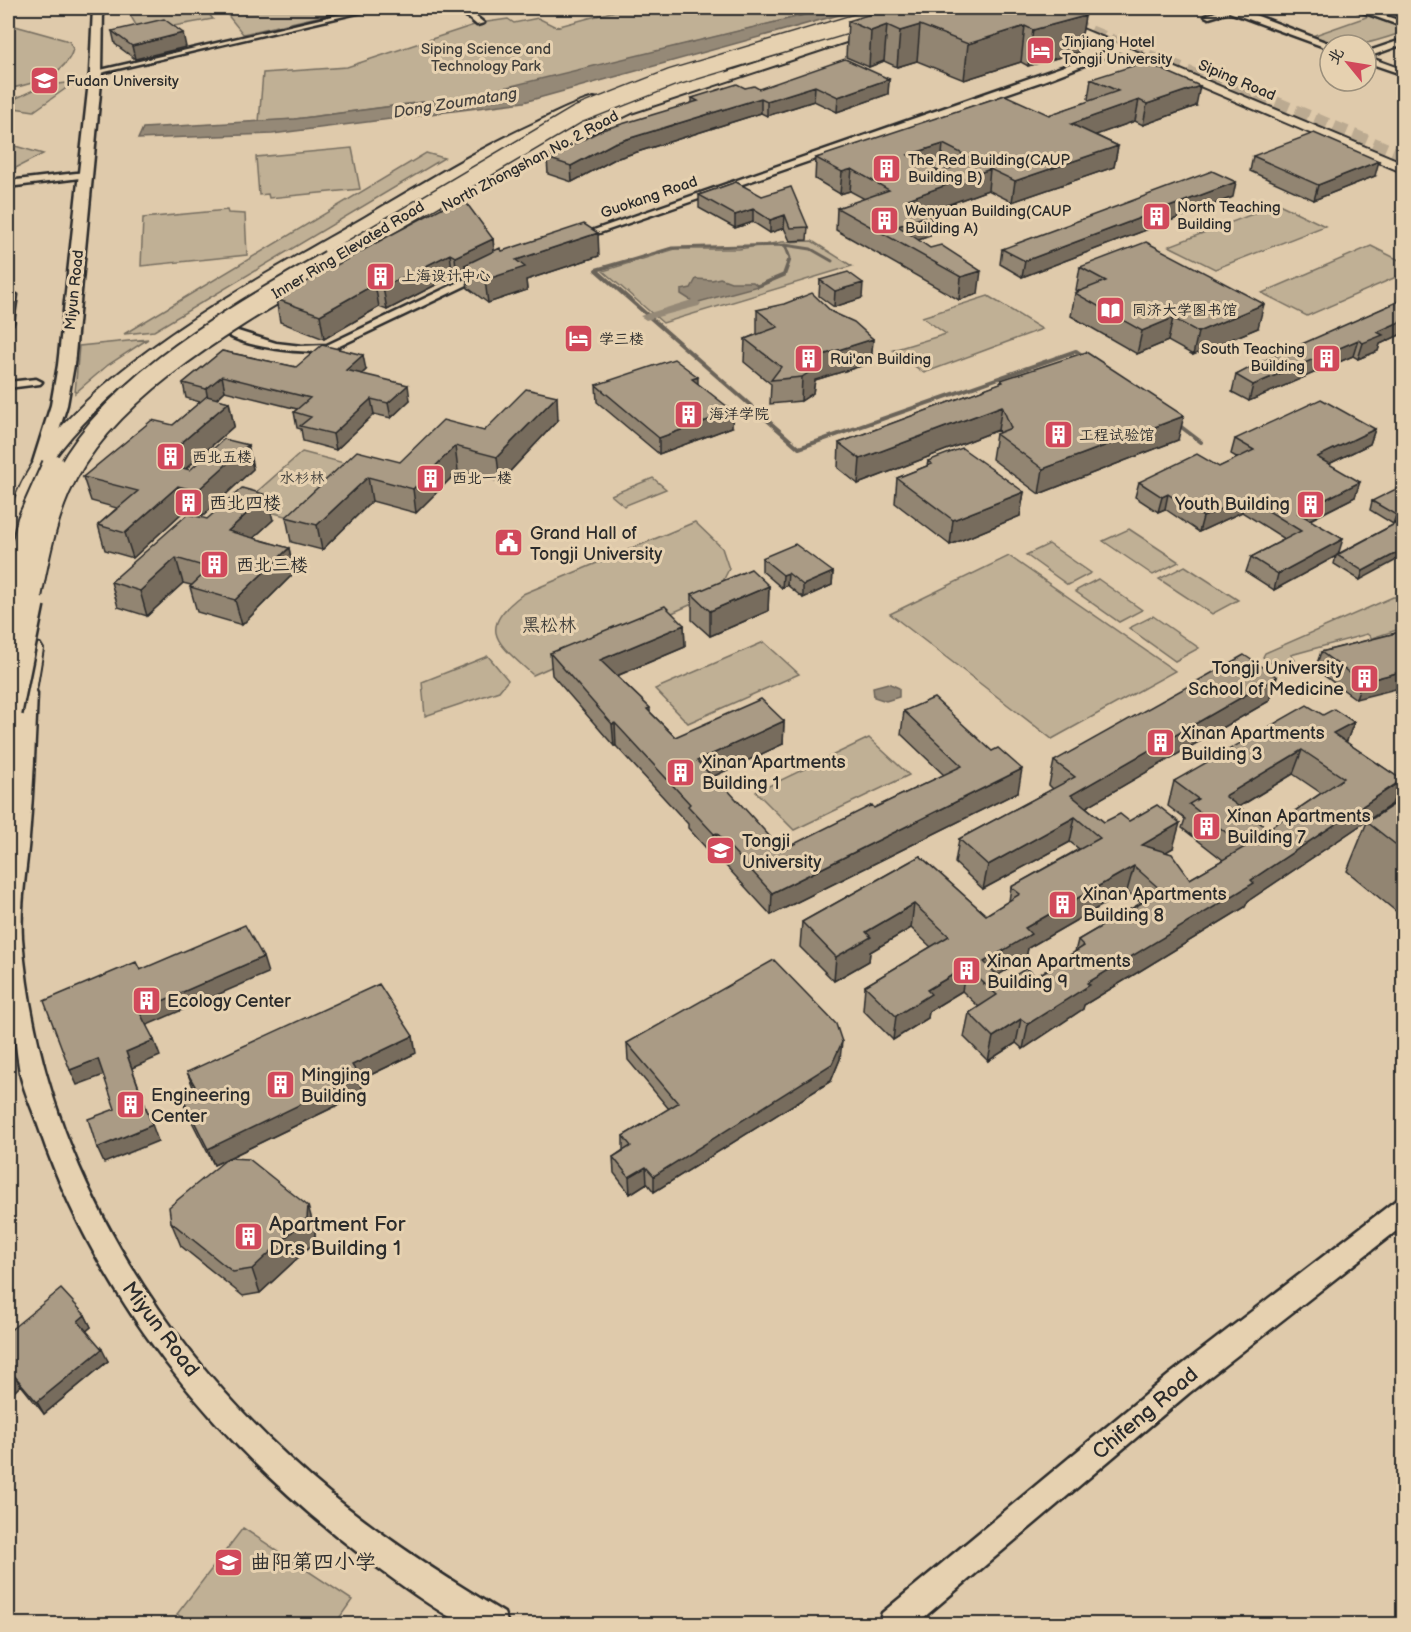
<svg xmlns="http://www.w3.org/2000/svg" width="1411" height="1632" font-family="'Balsamiq Sans','LXGW WenKai TC',sans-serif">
	<rect width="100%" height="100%" fill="#dfcaab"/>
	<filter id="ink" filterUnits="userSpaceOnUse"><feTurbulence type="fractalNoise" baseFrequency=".0167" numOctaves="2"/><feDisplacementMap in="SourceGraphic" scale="12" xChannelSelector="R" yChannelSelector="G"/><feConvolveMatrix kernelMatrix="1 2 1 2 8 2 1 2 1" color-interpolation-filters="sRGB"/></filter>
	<g filter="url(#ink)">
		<path fill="#c0b095" stroke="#766e60" stroke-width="1.5" d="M 126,8 L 204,8 L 213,19 L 140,32 Z
			M 222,8 L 356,8 L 243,34 Z
			M 626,8 L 833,8 L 483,94 L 295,119 L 259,122 L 263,73 L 347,67 L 480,23 L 508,19 L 514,23 L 538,18 L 556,27 Z
			M 1369,16 L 1403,28 L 1403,32 C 1367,45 1350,50 1312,36 Z
			M 8,24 L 69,41 L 73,49 C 66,76 32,84 8,89 Z
			M 75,82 L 34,111 L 8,107 L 8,102 L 42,86 Z
			M 8,144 L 43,154 L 8,172 Z
			M 352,148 L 360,189 L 269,198 L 268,194 L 259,195 L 256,157 Z
			M 426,153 L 444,158 L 154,331 L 124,334 Z
			M 1279,204 L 1325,226 L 1215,269 L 1169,246 Z
			M 227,210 L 228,213 L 245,214 L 247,255 L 141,266 L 143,218 Z
			M 812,241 L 852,266 L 663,323 L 603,271 L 675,249 L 739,249 L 782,242 Z
			M 1371,246 L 1403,262 L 1403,274 L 1307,316 L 1262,293 Z
			M 988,296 L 1042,329 L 924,373 L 893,350 L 946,334 L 922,317 Z
			M 148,339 L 108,365 L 75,393 L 79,346 Z
			M 302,452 L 348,464 L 288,517 L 243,504 Z
			M 653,478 L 666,489 L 624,506 L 611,495 Z
			M 695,522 L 722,548 L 729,569 L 721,585 L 710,596 L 533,675 C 498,643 475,630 523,594 Z
			M 1129,529 L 1179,562 L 1153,575 L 1103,541 Z
			M 1049,544 L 1091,573 L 1068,585 L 1026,555 Z
			M 1009,556 L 1175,671 L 1052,739 L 890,614 Z
			M 1185,566 L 1238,600 L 1212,614 L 1159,579 Z
			M 1098,579 L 1142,610 L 1119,622 L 1075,591 Z
			M 1393,597 L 1403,597 L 1403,628 L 1372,638 L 1367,634 L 1291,655 L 1295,660 L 1276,666 L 1263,657 L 1265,653 Z
			M 1153,616 L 1199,648 L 1175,661 L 1129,628 Z
			M 764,642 L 799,674 L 688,723 L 655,689 Z
			M 488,656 L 508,680 L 499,691 L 425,716 L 422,682 Z
			M 869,738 L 909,775 L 794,830 L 756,792 Z
			M 243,1528 L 352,1600 L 335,1624 L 192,1624 L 177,1614 Z"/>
		<path fill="#958977" stroke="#6b6359" stroke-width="1.5" d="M 833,8 L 864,8 L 524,102 L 272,134 L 138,139 L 143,128 L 295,119 L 470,96 Z
			M 720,278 L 731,282 L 753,282 L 758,286 L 695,303 L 681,294 L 681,290 L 691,288 L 696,279 L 712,280 Z
			M 888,683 L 899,688 L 899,697 L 886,701 L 874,697 L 873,687 Z"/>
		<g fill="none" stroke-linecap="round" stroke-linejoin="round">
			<path stroke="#6b6359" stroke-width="3" d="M 785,245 L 790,258 L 788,263
				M 622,263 L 672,248 L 785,245 L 811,249 L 832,261"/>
			<path stroke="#6b6359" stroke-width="4" d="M 627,261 L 596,270 L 799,448 L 1076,351 L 1086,358
				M 758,286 L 784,275 L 789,261
				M 1176,423 L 1201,442"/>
			<path fill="#958977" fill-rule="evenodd" d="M 695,299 L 701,303 L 699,306 L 646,320 L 640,316 Z"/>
			<path stroke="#bbaa91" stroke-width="14" stroke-dasharray="14 7" stroke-linecap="butt" d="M 1032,8 L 1251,99
				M 1237,87 L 1404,157"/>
			<defs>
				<path id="street" d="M 367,8 L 379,8 L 96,74 L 92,72 Z
					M 457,8 L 465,8 L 484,23 L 477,25 Z
					M 1226,8 L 1237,8 L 1333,45 L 1327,48 L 1229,12 L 1209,18 L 1205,16 Z
					M 1351,8 L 1361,8 L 1404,22 L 1404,27 Z
					M 1404,39 L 1404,44 L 1368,57 L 1404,70 L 1404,75 L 1366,62 L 1366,52 Z
					M 1119,47 L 1126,49 L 1043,81 L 579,240 L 571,238 Z
					M 85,172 L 88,173 L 88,177 L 8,187 L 8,181 Z
					M 484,270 L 488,271 L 488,275 L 329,351 C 302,354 241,348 220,330 L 225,327 L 276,343 L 302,346 L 327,345 Z
					M 8,292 L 17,295 L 13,323 L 8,326 Z
					M 36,379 L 42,382 L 40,384 L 8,388 L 8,382 Z"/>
				<path id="secondary" d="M 93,8 L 103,8 L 102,72 L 74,365 L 67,405 L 49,462 L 41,467 L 33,462 L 51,405 L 58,365 L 90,72 Z
					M 43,499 L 49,500 L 52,504 L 49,508 L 8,511 L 8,501 Z
					M 27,687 L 34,688 L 37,693 C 35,741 33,790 29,838 C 26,872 20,904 22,938 C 39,1160 163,1357 334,1497 C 387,1540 445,1577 504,1613 L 508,1624 C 495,1624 481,1626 468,1624 C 448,1622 376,1566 357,1552 C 215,1443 97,1299 39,1128 C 33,1110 24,1092 20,1073 C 0,952 12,816 17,693 L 20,688 Z
					M 1404,1198 L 1404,1225 L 1189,1393 L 916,1624 L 878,1624 L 882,1613 L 1169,1375 L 1395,1201 Z"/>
				<path id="primary" d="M 931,8 L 949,8 L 903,24 L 897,20 Z
					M 1017,8 L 1032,8 L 1404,163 L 1404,173 Z
					M 841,35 L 846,36 L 846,42 L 634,112 L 553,151 L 368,255 L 362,257 L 354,252 L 543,145 L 624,106 Z
					M 594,98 L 599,99 L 599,105 C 509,143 427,194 343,243 C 239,305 122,363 50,464 C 34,486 30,515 25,541 L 22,545 L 8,545 C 0,409 265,276 365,217 C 421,184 476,150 535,123 C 554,114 574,103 594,98 Z
					M 32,642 L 40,644 L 43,649 L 35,697 L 19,742 L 16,747 L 8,750 L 8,714 L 21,649 L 24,644 Z"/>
				<path id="highway" d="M 863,27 L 870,31 L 868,34 L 780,57 L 773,53 L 775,50 Z
					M 720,67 L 727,71 L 725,74 L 626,110 L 532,155 L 520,155 L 518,152 C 536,128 686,75 720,67 Z"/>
			</defs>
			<use href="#street" stroke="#2b2b2b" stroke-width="5"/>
			<use href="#secondary" stroke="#2b2b2b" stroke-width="5"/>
			<use href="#primary" stroke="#2b2b2b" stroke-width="4"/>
			<use href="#highway" stroke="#2b2b2b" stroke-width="5"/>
			<use href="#street" fill="#e6d1b0" fill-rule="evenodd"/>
			<use href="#secondary" fill="#e6d1b0" fill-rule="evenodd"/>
			<use href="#primary" fill="#e6d1b0" fill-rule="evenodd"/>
			<use href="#highway" fill="#e6d1b0" fill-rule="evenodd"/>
			<defs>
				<path id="highway-bridge-far2" d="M 327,263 L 577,115 L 671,78 L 905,8"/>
				<path id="highway-bridge-far1" d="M 10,604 L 28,521 L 53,465
					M 29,604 C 37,565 43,527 59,490 C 103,388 238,315 330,261"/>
				<path id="highway-bridge" d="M 8,619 L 11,603
					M 8,712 L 30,603"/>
			</defs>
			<use href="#highway-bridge-far2" stroke="#2b2b2b" stroke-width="19" stroke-linecap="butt"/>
			<use href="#highway-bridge-far1" stroke="#2b2b2b" stroke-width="25" stroke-linecap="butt"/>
			<use href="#highway-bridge" stroke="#2b2b2b" stroke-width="32" stroke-linecap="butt"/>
			<use href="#highway-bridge-far2" stroke="#e6d1b0" stroke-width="16"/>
			<use href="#highway-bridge-far1" stroke="#e6d1b0" stroke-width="21"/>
			<use href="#highway-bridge" stroke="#e6d1b0" stroke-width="27"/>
		</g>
		<path fill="#928572" stroke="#2b2b2b" stroke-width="1.5" fill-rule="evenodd" d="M 943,14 L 1085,16 L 1079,52 L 1028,66 L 1021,62 L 964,80 L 917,61 L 897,67 L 884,61 L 869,67 L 846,57 L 848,21 Z
			M 112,31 L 186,47 L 135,59 L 115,44 Z
			M 889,79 L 888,94 L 837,112 L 814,101 L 767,116 L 761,113 L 615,159 L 572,182 L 548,174 L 547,158 L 692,103 L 692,98 L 745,88 L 759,89 Z
			M 1091,79 L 1196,106 L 1143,125 L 1135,121 L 1095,135 L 1118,146 L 1114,167 L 1012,202 L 988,190 L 928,212 L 930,236 L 918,240 L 930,248 L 978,294 L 959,300 L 836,230 L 837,208 L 865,199 L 850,191 L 840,194 L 815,179 L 816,158 L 1049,115 L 1091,101 L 1088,99 ZM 941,165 L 950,169 L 940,172 L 931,168 Z
			M 1253,156 L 1375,176 L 1314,200 L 1250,171 Z
			M 736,182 L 808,227 L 807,240 L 790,241 L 784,228 L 770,233 L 753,222 L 735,228 L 699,208 L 699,195 Z
			M 1233,197 L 1022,277 L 1000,264 L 1002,249 Z
			M 493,239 L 494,251 L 599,256 L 526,280 L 527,290 L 488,303 L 468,288 L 466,275 L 457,280 L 453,276 L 387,310 L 379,307 L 324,339 L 280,322 L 276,299 Z
			M 1080,267 L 1258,328 L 1193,355 L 1168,341 L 1137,354 L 1071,316 L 1075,293 L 1079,291 L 1076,290 Z
			M 820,280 L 862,298 L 834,307 L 819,296 Z
			M 1404,299 L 1404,333 L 1380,344 L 1378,351 L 1358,359 L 1353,356 L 1249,401 L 1232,392 L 1236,375 Z
			M 757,310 L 832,312 L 873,339 L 871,363 L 815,380 L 813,393 L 801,401 L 770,404 L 771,384 L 744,362 L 745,339 L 757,334 Z
			M 222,351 L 296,367 L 366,370 L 362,374 L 410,400 L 391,418 L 374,414 L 336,450 L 303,441 L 301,429 L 297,428 L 294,412 L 297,409 L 225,391 L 217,399 L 229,402 L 234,426 L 186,469 L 190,470 L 248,445 L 253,469 L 203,516 L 184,511 L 133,558 L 105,550 L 98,525 L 117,508 L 91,501 L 83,477 L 173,425 L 200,402 L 186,398 L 183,383 Z
			M 1001,380 L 1178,440 L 1039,494 L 992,459 L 996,434 L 999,433 L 998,430 L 858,484 L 838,468 L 839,443 L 1001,383 Z
			M 596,385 L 732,427 L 659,454 L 597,402 Z
			M 558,420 L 500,482 L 458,471 L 416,513 L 372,501 L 322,550 L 291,542 L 286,517 L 400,462 L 484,431 Z
			M 1375,429 L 1370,444 L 1329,464 L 1355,497 L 1310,520 L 1338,554 L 1404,519 L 1360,580 L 1334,564 L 1336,556 L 1274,590 L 1246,572 L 1251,557 L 1285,539 L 1242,512 L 1199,532 L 1165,509 L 1158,512 L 1135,497 L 1139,482 L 1219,467 L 1238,458 L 1231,454 L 1235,439 Z
			M 928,461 L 1024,492 L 1020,516 L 950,545 L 895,503 L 897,478 L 927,466 Z
			M 1372,501 L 1404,518 L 1393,524 L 1370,510 Z
			M 207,519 L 273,520 L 253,538 L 289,548 L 294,573 L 242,625 L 197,612 L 190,587 L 191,585 L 183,583 L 147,616 L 118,607 L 111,582 Z
			M 762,558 L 833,572 L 832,585 L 803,598 L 787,585 L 782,588 L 762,571 Z
			M 769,586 L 768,611 L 710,636 L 692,620 L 692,594 Z
			M 684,625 L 685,647 L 617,676 L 650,708 L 650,712 L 675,737 L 784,721 L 783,744 L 712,777 L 782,850 L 874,808 L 944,775 L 901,734 L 904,711 L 1018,792 L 771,915 L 716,855 L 714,857 L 688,828 L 688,824 L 616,746 L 614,746 L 552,675 L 550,653 Z
			M 1404,631 L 1356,699 L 1315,669 L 1321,652 Z
			M 1269,701 L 1086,807 L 1104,822 L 1129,821 L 1173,848 L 1165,852 L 1190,879 L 1223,860 L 1182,828 L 1185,819 L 1168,806 L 1174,781 L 1323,715 L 1354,722 L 1346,742 L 1402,780 L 1392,804 L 1248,901 L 1245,907 L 1084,1005 L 1083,1009 L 1023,1049 L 1016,1043 L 988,1061 L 964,1037 L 969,1013 L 979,1007 L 962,991 L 929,1011 L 928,1018 L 893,1040 L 863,1010 L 865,986 L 931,947 L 911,928 L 870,952 L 869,961 L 834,981 L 800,947 L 802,922 L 920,856 L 986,915 L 1009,901 L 1011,887 L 1079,849 L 1070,842 L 983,889 L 955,863 L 959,839 L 1053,789 L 1049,785 L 1054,761 ZM 1293,774 L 1321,793 L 1268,829 L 1239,807 ZM 1127,891 L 1141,903 L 1078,940 L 1075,952 L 1036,977 L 1004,982 L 998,975 L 1026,958 L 1028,948 Z
			M 1404,798 L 1404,918 L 1347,871 L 1367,822 Z
			M 627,1043 L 840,1059 L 831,1081 L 654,1192 L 647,1183 L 630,1194 L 614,1173 L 613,1157 L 623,1150 L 623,1136 L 669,1109 L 628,1060 Z
			M 416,1053 L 360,1080 L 363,1093 L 229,1158 L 315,1230 L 315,1242 L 260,1293 L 243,1296 L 181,1246 L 171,1222 L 227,1159 L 214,1165 L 186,1110 L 180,1093 L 193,1087 L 187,1072 Z
			M 85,1315 L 91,1327 L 86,1331 L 108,1361 L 44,1414 L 21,1385 L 14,1392 L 8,1385 L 8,1332 Z"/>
		<path fill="#776c5d" stroke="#2b2b2b" stroke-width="1.5" d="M 1085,16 L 1079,52 L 1028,66 L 1033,30 Z
			M 887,25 L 884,61 L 869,67 L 871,31 Z
			M 920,25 L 917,61 L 897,67 L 900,31 Z
			M 1025,26 L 1021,62 L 964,80 L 968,44 Z
			M 183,33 L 186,47 L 135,59 L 132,46 Z
			M 889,79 L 888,94 L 837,112 L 838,97 Z
			M 815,86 L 814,101 L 767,116 L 767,101 Z
			M 1200,86 L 1196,106 L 1143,125 L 1147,104 Z
			M 761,98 L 761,113 L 615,159 L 572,182 L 571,166 L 614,143 Z
			M 1139,100 L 1135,121 L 1068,145 L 1071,124 Z
			M 943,144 L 941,165 L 906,176 L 908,155 Z
			M 1118,146 L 1114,167 L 1012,202 L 1015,181 Z
			M 1379,161 L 1375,176 L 1314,200 L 1318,185 Z
			M 852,169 L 850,191 L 840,194 L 842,172 Z
			M 990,169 L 988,190 L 903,221 L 905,200 Z
			M 1236,182 L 1233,197 L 1022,277 L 1025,261 Z
			M 753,209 L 753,222 L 735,228 L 735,215 Z
			M 932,214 L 930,236 L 904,245 L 898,226 Z
			M 785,215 L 784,228 L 770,233 L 770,220 Z
			M 598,233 L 599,256 L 526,280 L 527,290 L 488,303 L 485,280 L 516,260 Z
			M 493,239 L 495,262 L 465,265 L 466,275 L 457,280 L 455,257 Z
			M 450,254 L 453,276 L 387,310 L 383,287 Z
			M 981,271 L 978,294 L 959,300 L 961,277 Z
			M 863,283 L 862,298 L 834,307 L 835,291 Z
			M 375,284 L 379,307 L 324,339 L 320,315 Z
			M 1264,304 L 1258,328 L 1193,355 L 1198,332 Z
			M 1173,318 L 1168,341 L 1137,354 L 1142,331 Z
			M 1404,320 L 1404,333 L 1380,344 L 1378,351 L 1358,359 L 1363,343 L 1377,332 Z
			M 873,339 L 871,363 L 815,380 L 813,393 L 801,401 L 802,377 L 816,357 Z
			M 1358,340 L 1353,356 L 1249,401 L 1253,385 Z
			M 363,355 L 366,370 L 349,385 L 346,370 Z
			M 222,376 L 225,391 L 209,405 L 206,389 Z
			M 698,377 L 698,394 L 692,379 Z
			M 408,385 L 410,400 L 391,418 L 388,403 Z
			M 557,396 L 558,420 L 500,482 L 497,457 Z
			M 371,399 L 374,414 L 336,450 L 333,434 Z
			M 229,402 L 234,426 L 166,486 L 159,462 Z
			M 1002,406 L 998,430 L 858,484 L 860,459 Z
			M 733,411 L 732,427 L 659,454 L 659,438 Z
			M 1184,416 L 1178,440 L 1039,494 L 1043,469 Z
			M 1375,429 L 1370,444 L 1312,472 L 1317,457 Z
			M 248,445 L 253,469 L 203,516 L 197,491 Z
			M 455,446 L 458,471 L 416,513 L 413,489 Z
			M 368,477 L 372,501 L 322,550 L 317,525 Z
			M 1360,482 L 1355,497 L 1295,527 L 1298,513 Z
			M 178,486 L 184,511 L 133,558 L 125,533 Z
			M 1024,492 L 1020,516 L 950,545 L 953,520 Z
			M 1168,494 L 1165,509 L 1158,512 L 1162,497 Z
			M 267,495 L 273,520 L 234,556 L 228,531 Z
			M 1246,497 L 1242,512 L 1199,532 L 1203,517 Z
			M 1404,511 L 1404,518 L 1393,524 L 1396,515 Z
			M 1343,539 L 1338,555 L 1274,590 L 1278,574 Z
			M 289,548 L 294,573 L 242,625 L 235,600 Z
			M 1404,549 L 1404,556 L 1360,580 L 1363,571 Z
			M 176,558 L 183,583 L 147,616 L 140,591 Z
			M 833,572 L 832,585 L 803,598 L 803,585 Z
			M 788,573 L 787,585 L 782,588 L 783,575 Z
			M 769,586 L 768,611 L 710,636 L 710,611 Z
			M 684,625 L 685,647 L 602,682 L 600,660 Z
			M 1404,671 L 1404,687 L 1356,699 L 1362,682 Z
			M 1277,677 L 1269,701 L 1066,819 L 1071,795 Z
			M 784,721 L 783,744 L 697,784 L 697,761 Z
			M 1354,722 L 1345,746 L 1333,733 Z
			M 615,723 L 616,746 L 614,746 L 612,724 Z
			M 1302,750 L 1293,774 L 1217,820 L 1225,796 Z
			M 1022,769 L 1018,792 L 771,915 L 772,893 Z
			M 1402,780 L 1392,804 L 1248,901 L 1245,907 L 1084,1005 L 1083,1009 L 1023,1049 L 1028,1024 L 1087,983 L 1251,880 Z
			M 1075,817 L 1070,842 L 983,889 L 988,865 Z
			M 1180,823 L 1173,848 L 1136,869 L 1142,845 Z
			M 717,833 L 716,855 L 714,857 L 714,834 Z
			M 1134,866 L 1127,891 L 1028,948 L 1026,958 L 984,984 L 984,962 L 1025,928 Z
			M 914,904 L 911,928 L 870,952 L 869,961 L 834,981 L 836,957 L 866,932 Z
			M 263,957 L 268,973 L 145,1026 L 139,1011 Z
			M 966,967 L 962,991 L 929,1011 L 928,1018 L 893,1040 L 896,1016 L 927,990 Z
			M 1021,1019 L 1016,1043 L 988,1061 L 993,1037 Z
			M 413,1036 L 416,1053 L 360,1080 L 363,1093 L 214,1165 L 208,1149 L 352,1065 Z
			M 154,1040 L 160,1056 L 132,1068 L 158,1141 L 104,1163 L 97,1148 L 152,1125 L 126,1052 Z
			M 842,1042 L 840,1059 L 831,1081 L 654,1192 L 654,1176 Z
			M 98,1059 L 104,1075 L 77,1085 L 70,1070 Z
			M 646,1167 L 647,1183 L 630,1194 L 629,1177 Z
			M 308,1206 L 315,1230 L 315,1242 L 260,1293 L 252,1269 Z
			M 85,1315 L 91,1327 L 84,1333 L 78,1321 Z
			M 102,1349 L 108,1361 L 44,1414 L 37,1402 Z
			M 13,1374 L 21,1385 L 14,1392 L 8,1382 L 8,1379 Z"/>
		<path fill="#aa9b85" stroke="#2b2b2b" stroke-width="1.5" fill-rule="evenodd" d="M 890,8 L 928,8 L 943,14 L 962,8 L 1072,8 L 1085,16 L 1033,30 L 1025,26 L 968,44 L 920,25 L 900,31 L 887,25 L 871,31 L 848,21 Z
			M 164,19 L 183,33 L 132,46 L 112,31 Z
			M 845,59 L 889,79 L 838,97 L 815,86 L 767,101 L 761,98 L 614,143 L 571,166 L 547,158 L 602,130 L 698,101 L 692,98 L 737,84 L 745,88 L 754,86 L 759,89 Z
			M 1145,62 L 1200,86 L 1147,104 L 1139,100 L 1071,124 L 1118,146 L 1015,181 L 990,169 L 905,200 L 932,214 L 898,226 L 930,248 L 941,245 L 981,271 L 961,277 L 837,208 L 889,190 L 852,169 L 842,172 L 816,158 L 1005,95 L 1049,115 L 1118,91 L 1091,79 ZM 943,144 L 975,160 L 940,172 L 908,155 Z
			M 1314,133 L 1379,161 L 1318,185 L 1253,156 Z
			M 1212,171 L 1236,182 L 1025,261 L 1002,249 Z
			M 736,182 L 762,196 L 791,187 L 808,227 L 790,228 L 785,215 L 770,220 L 753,209 L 735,215 L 699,195 Z
			M 462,197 L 493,239 L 455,257 L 450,254 L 383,287 L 375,284 L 320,315 L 276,299 L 385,238 Z
			M 584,224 L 598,233 L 516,260 L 525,267 L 485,280 L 465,265 L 500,248 L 502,251 Z
			M 1146,242 L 1264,304 L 1198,332 L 1173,318 L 1142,331 L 1075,293 L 1106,281 L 1080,267 Z
			M 848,272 L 863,283 L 835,291 L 820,280 Z
			M 812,293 L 832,312 L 854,322 L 873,339 L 816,357 L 814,369 L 802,377 L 771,380 L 781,367 L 745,339 L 778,327 L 757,310 L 784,304 Z
			M 1404,299 L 1404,320 L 1377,332 L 1383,335 L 1363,343 L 1358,340 L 1253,385 L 1236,375 L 1261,362 Z
			M 322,345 L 363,355 L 346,370 L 408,385 L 388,403 L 371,399 L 333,434 L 300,426 L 311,417 L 294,412 L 310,398 L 222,376 L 206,389 L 183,383 L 222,351 L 296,367 Z
			M 1086,352 L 1184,416 L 1043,469 L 996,434 L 1011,428 L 1002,406 L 860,459 L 839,443 L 1003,382 L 1001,380 Z
			M 674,359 L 698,377 L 692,379 L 733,411 L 659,438 L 596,385 Z
			M 526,389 L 557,396 L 497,457 L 455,446 L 413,489 L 368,477 L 317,525 L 286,517 L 357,451 L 400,462 L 443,420 L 484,431 Z
			M 207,396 L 229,402 L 159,462 L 190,470 L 224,439 L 248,445 L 197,491 L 178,486 L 125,533 L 98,525 L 138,491 L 83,477 L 152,420 L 173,425 Z
			M 1321,399 L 1375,429 L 1317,457 L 1360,482 L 1298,513 L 1343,539 L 1278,574 L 1251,557 L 1301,531 L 1246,497 L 1203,517 L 1168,494 L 1162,497 L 1139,482 L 1197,454 L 1219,467 L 1254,450 L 1235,439 Z
			M 962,448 L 1024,492 L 953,520 L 897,478 L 932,464 L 928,461 Z
			M 1404,485 L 1404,511 L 1396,515 L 1372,501 Z
			M 242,488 L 267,495 L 228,531 L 289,548 L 235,600 L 190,587 L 210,568 L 176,558 L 140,591 L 111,582 L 188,514 L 207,519 Z
			M 1404,519 L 1404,549 L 1363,571 L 1337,555 Z
			M 795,544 L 833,572 L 803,585 L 788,573 L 783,575 L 762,558 Z
			M 751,569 L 769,586 L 710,611 L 692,594 Z
			M 665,606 L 684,625 L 600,660 L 650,708 L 647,709 L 675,737 L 761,699 L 784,721 L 697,761 L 724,789 L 726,788 L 782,850 L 872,805 L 874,808 L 962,766 L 904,711 L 934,698 L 992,751 L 998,748 L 1022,769 L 772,893 L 717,833 L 714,834 L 688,806 L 690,804 L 615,723 L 612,724 L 550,653 Z
			M 1404,631 L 1404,671 L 1362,682 L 1321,652 Z
			M 1244,655 L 1277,677 L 1071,795 L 1104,822 L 1120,814 L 1129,821 L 1157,805 L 1180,823 L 1142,845 L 1172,854 L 1190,879 L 1245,847 L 1189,804 L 1198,799 L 1174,781 L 1307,705 L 1323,715 L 1334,709 L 1354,722 L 1333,733 L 1402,780 L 1251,880 L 1254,883 L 1087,983 L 1090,985 L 1028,1024 L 1021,1019 L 993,1037 L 969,1013 L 997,995 L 966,967 L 927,990 L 931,994 L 896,1016 L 865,986 L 949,936 L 914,904 L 866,932 L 871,937 L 836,957 L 802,922 L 920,856 L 986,915 L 1020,894 L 1011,887 L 1100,838 L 1075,817 L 988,865 L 959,839 L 1075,777 L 1054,761 ZM 1302,750 L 1344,778 L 1268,829 L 1225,796 ZM 1134,866 L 1162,891 L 1078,940 L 1084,946 L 1036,977 L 1027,968 L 1004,982 L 984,962 L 1031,934 L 1025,928 Z
			M 1404,798 L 1404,851 L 1367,822 Z
			M 245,925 L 263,957 L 139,1011 L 154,1040 L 126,1052 L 152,1125 L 97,1148 L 88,1119 L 115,1109 L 98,1059 L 70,1070 L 44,1001 L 136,962 L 140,970 Z
			M 774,960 L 836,1024 L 842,1042 L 832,1064 L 654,1176 L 646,1167 L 629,1177 L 613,1157 L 631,1146 L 623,1136 L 678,1103 L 627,1043 Z
			M 379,984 L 413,1036 L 352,1065 L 359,1076 L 208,1149 L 180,1093 L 195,1086 L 187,1072 Z
			M 228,1158 L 249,1159 L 308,1206 L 307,1218 L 252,1269 L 233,1272 L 171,1222 L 169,1207 Z
			M 61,1289 L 85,1315 L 78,1321 L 102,1349 L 37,1402 L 13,1374 L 8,1379 L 8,1332 Z"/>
	</g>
	<defs>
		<symbol id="hotel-square" viewBox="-11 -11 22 22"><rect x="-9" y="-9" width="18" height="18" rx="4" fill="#d1495b" stroke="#e6d1b0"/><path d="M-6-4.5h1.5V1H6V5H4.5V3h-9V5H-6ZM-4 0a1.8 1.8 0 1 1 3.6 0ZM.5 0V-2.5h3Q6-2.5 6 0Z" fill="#fff"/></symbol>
		<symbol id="university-square" viewBox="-11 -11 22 22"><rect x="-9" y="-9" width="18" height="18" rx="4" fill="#d1495b" stroke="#e6d1b0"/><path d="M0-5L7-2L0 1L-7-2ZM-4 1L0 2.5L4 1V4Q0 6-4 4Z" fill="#fff"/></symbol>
		<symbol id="building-square" viewBox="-11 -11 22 22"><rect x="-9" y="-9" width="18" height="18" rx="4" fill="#d1495b" stroke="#e6d1b0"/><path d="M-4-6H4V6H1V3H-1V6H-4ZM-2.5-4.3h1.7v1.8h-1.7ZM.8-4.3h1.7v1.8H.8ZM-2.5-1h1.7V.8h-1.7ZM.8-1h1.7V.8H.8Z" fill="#fff"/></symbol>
		<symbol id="library-square" viewBox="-11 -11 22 22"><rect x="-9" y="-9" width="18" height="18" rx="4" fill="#d1495b" stroke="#e6d1b0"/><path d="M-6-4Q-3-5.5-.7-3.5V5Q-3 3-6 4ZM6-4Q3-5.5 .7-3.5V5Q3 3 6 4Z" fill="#fff"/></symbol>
		<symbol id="civic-square" viewBox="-11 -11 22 22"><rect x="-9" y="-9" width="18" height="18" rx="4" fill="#d1495b" stroke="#e6d1b0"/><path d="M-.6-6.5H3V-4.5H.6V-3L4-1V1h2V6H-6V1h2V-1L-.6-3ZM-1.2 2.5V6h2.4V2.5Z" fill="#fff"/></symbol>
		<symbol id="school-square" viewBox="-11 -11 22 22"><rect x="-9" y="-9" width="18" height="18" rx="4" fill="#d1495b" stroke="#e6d1b0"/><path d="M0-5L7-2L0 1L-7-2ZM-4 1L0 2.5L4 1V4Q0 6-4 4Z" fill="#fff"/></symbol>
	</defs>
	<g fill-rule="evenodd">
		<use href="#hotel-square" x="1024" y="34" width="33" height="33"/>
		<use href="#university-square" x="28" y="64" width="33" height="33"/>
		<use href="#building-square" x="870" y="152" width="33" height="33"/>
		<use href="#building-square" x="1140" y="200" width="33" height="33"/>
		<use href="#building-square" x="868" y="204" width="33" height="33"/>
		<use href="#building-square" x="364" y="260" width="33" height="33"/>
		<use href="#library-square" x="1094" y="294" width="33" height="33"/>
		<use href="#hotel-square" x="562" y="322" width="33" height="33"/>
		<use href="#building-square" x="1310" y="342" width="33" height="33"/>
		<use href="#building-square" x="792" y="342" width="33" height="33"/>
		<use href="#building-square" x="672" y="398" width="33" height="33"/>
		<use href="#building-square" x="1042" y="418" width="33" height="33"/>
		<use href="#building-square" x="154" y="440" width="33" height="33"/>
		<use href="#building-square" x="414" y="462" width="33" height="33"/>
		<use href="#building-square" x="172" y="486" width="33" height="33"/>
		<use href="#building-square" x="1294" y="488" width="33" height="33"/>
		<use href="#civic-square" x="492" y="526" width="33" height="33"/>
		<use href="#building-square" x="198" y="548" width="33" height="33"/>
		<use href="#building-square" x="1348" y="662" width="33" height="33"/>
		<use href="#building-square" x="1144" y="726" width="33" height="33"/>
		<use href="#building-square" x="664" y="756" width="33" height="33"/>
		<use href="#building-square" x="1190" y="810" width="33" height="33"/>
		<use href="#university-square" x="704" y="834" width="33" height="33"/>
		<use href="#building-square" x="1046" y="888" width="33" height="33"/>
		<use href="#building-square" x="950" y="954" width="33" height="33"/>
		<use href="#building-square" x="130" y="984" width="33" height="33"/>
		<use href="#building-square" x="264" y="1068" width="33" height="33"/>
		<use href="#building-square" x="114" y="1088" width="33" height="33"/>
		<use href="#building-square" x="232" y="1220" width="33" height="33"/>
		<use href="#school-square" x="212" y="1546" width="33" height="33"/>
	</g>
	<g text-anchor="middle" stroke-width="6" stroke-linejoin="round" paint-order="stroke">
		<g font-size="15" fill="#2b2b2b" stroke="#e6d1b0" text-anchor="start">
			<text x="1062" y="47">Jinjiang Hotel<tspan x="1062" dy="17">Tongji University</tspan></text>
			<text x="66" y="86">Fudan University</text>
			<text x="908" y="165">The Red Building(CAUP<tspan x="908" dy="17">Building B)</tspan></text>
			<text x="1177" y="212">North Teaching<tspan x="1177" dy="17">Building</tspan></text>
			<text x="905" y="216">Wenyuan Building(CAUP<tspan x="905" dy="17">Building A)</tspan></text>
			<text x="401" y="281">上海设计中心</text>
			<text x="1132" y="315">同济大学图书馆</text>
			<text x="599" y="344">学三楼</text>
			<text x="1305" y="354" text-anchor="end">South Teaching<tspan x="1305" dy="17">Building</tspan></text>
			<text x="830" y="364">Rui'an Building</text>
			<text x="709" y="419">海洋学院</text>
			<text x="1079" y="440">工程试验馆</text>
			<text x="192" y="462">西北五楼</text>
			<text x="452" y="483">西北一楼</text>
		</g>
		<g font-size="15" fill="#413f3b" stroke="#e6d1b0">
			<text x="486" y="54">Siping Science and<tspan x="486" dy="17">Technology Park</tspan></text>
			<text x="302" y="483">水杉林</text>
		</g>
		<g font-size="15" fill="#2b2b2b" stroke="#e6d1b0">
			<text transform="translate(1237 80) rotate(23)" y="5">Siping Road</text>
			<text transform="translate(530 161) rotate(-28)" y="5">North Zhongshan No. 2 Road</text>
			<text transform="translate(649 197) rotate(-19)" y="5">Guokang Road</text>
			<text transform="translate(348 250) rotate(-31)" y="5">Inner Ring Elevated Road</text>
			<text transform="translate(74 290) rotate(-84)" y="5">Miyun Road</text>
		</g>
		<g font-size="16" font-style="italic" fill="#46423e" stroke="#e6d1b0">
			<text transform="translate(455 102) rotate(-9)" y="6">Dong Zoumatang</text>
		</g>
		<g font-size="18" fill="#2b2b2b" stroke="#e6d1b0" text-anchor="start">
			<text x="209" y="509">西北四楼</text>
			<text x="1290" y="510" text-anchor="end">Youth Building</text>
			<text x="530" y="539">Grand Hall of<tspan x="530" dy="21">Tongji University</tspan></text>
			<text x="236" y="571">西北三楼</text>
			<text x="1344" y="674" text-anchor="end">Tongji University<tspan x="1344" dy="21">School of Medicine</tspan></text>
			<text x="1181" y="739">Xinan Apartments<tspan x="1181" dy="21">Building 3</tspan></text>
			<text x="702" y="768">Xinan Apartments<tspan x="702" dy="21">Building 1</tspan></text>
			<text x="1227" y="822">Xinan Apartments<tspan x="1227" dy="21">Building 7</tspan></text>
			<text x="742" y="847">Tongji<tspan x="742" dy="21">University</tspan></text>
			<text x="1083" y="900">Xinan Apartments<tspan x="1083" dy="21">Building 8</tspan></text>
			<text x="987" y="967">Xinan Apartments<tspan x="987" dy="21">Building 9</tspan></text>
			<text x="167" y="1007">Ecology Center</text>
			<text x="301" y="1081">Mingjing<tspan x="301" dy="21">Building</tspan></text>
			<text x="151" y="1101">Engineering<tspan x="151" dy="21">Center</tspan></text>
		</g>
		<g font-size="18" fill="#413f3b" stroke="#e6d1b0">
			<text x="549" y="631">黑松林</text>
		</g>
		<g font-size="21" fill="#2b2b2b" stroke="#e6d1b0" text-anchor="start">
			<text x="269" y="1231">Apartment For<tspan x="269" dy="24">Dr.s Building 1</tspan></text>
			<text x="250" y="1569">曲阳第四小学</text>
		</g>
		<g font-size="21" fill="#2b2b2b" stroke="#e6d1b0">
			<text transform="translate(161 1329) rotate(53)" y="7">Miyun Road</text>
			<text transform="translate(1145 1413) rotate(-40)" y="7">Chifeng Road</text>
		</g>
	</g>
	<rect width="1411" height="1632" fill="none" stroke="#e6d1b0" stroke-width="30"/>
	<rect x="15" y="15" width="1381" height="1602" fill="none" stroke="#2b2b2b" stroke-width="2" filter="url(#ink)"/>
	<g transform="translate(1348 63) rotate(300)"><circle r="28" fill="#e6d1b0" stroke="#9b8f7b" stroke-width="1.5"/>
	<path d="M0-4.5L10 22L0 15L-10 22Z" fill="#d1495b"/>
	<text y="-9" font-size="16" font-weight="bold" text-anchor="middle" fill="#2b2b2b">北</text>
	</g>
</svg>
